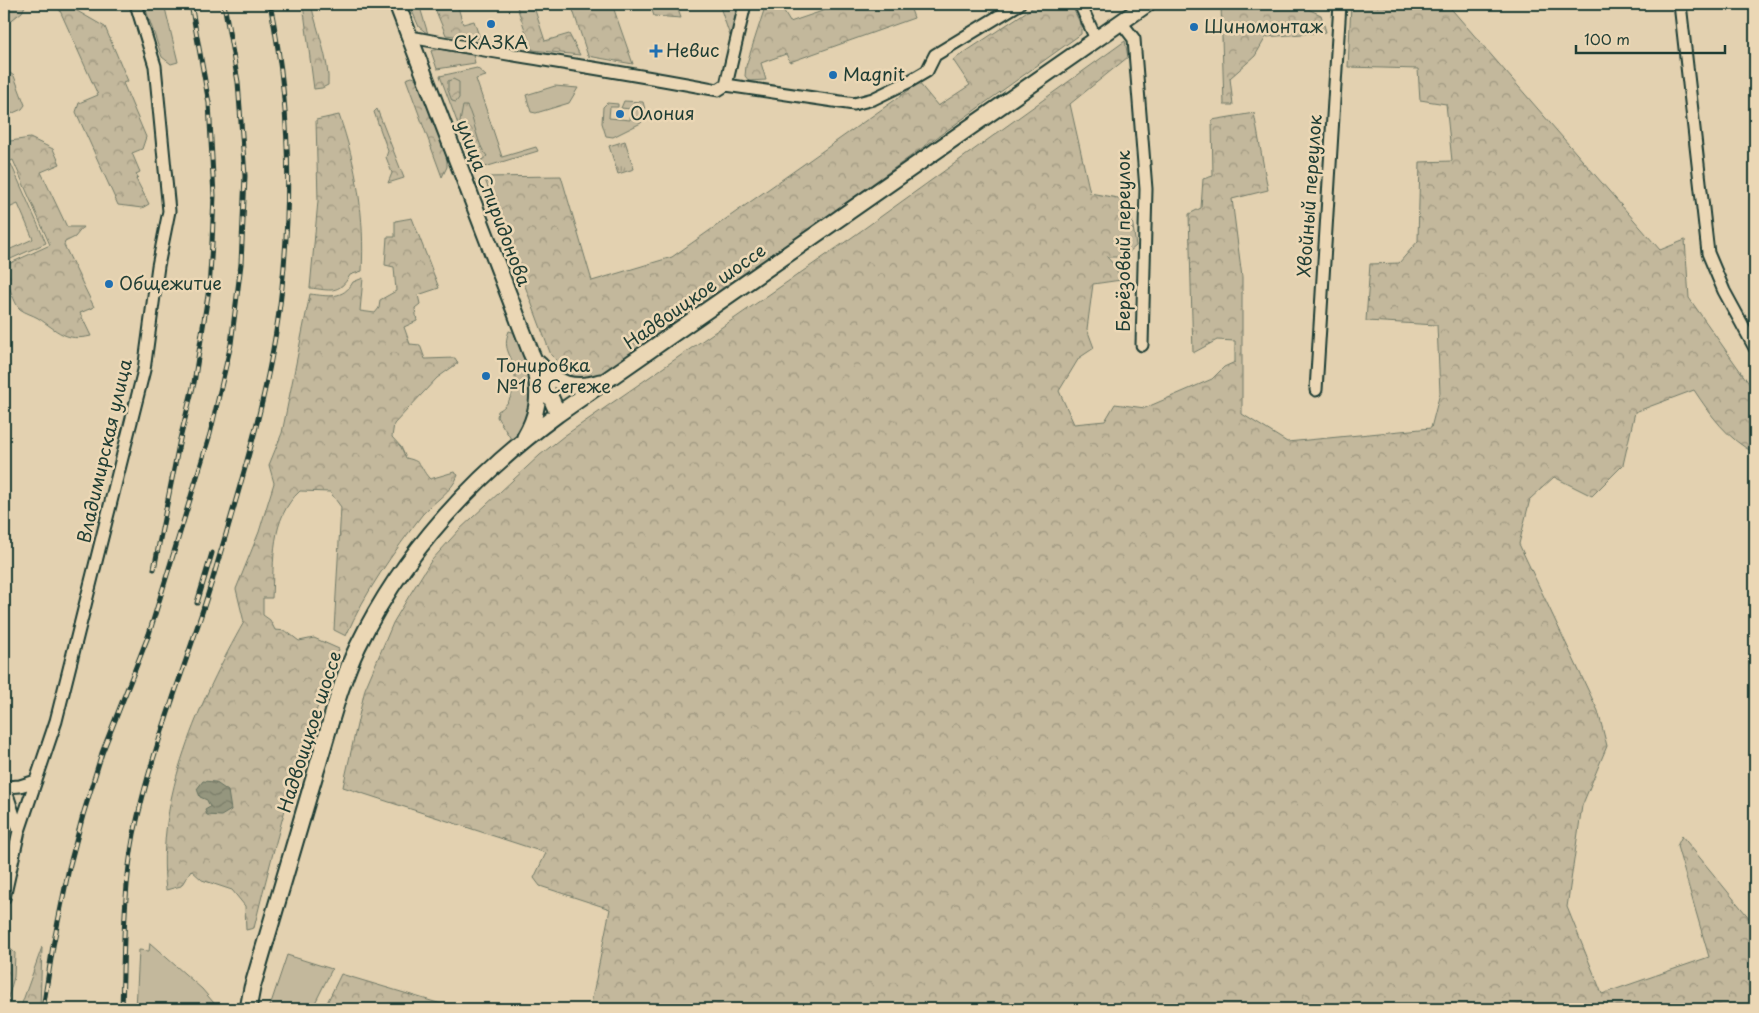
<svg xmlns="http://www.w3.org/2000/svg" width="1759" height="1013" font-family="'Playpen Sans',sans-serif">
	<defs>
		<pattern id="forest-crowns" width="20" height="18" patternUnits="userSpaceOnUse" patternTransform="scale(1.25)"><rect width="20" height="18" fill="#c3b89c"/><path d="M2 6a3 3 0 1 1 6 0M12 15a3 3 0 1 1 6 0" fill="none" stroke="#9e9780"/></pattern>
		<pattern id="park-tufts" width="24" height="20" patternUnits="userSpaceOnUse" patternTransform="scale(1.25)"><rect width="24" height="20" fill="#c3b89c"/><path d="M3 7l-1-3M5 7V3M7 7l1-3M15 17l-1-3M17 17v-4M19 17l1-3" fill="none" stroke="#9e9780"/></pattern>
		<pattern id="water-waves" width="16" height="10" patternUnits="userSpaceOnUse" patternTransform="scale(1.25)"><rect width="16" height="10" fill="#95967e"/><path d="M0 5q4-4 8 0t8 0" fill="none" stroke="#797c68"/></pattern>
	</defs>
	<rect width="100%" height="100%" fill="#e3d1b0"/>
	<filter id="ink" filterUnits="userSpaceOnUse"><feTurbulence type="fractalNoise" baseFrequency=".02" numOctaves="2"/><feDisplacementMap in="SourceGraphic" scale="10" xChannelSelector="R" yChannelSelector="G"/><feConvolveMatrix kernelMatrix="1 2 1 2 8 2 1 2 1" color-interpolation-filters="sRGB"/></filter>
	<g filter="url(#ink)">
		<path fill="#c3b89c" stroke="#717a68" d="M 144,4 L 164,4 L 178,62 L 171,64 L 162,57 Z
			M 409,4 L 419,4 L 428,34 L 419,27 Z
			M 719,4 L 741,4 L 730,36 Z
			M 438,49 L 473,55 L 475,63 L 437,69 L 431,51 Z
			M 477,68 L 486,76 L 476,79 L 502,157 L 536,147 L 538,151 L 475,170 L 440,76 Z
			M 10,73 L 14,76 L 25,105 L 22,109 L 4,117 L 4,74 Z
			M 555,86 L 578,88 L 569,103 L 536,113 L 531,112 L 526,95 Z
			M 624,101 L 643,102 L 646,113 L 641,123 L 613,137 L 606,136 L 602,123 L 603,107 L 607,103 L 618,104 L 618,107 L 610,107 L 609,118 L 630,120 L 631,109 L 621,108 Z
			M 11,164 L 46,243 L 4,262 L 4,252 L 33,239 L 18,204 L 4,210 L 4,167 Z
			M 509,331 L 516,333 L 532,378 L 532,414 L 517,438 L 511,439 L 497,417 L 498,411 C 510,406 516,387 515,373 C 514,356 501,351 509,331 Z
			M 150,943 L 202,989 L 219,1009 L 136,1009 L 139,950 L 149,951 Z
			M 287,955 L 332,969 L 312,1009 L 269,1009 Z"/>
		<path fill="url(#forest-crowns)" stroke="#717a68" d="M 4,4 L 26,4 L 22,12 L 4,26 Z
			M 57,4 L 65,4 L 105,27 L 128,81 L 123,83 L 146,137 L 142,149 L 132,153 L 140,172 L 136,174 L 138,177 L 136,179 L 149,204 L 142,208 L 118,205 L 76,112 L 79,103 L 98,95 Z
			M 303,4 L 311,4 C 316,27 330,62 328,85 L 322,88 L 314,89 Z
			M 433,4 L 457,4 L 463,24 L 474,21 L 480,39 L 446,35 Z
			M 516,4 L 533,4 L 545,41 L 569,34 L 580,55 L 532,50 Z
			M 571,4 L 612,4 L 633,64 L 588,56 Z
			M 650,4 L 676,4 L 681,18 L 654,16 Z
			M 766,4 L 779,4 L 790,22 L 843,4 L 909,4 L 914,18 L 790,62 L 786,54 L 761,63 L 766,80 L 749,81 L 745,76 L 746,66 Z
			M 1038,4 L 1071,4 L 1081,25 L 1081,34 L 620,365 L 591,379 L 576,380 L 551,355 L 484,177 L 561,176 L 592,281 L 672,257 L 919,83 L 938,106 L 970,85 L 953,60 Z
			M 1221,4 L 1297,4 L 1321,15 L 1326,32 L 1266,37 L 1255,56 L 1230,78 L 1233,105 L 1224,105 Z
			M 1351,4 L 1447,4 L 1660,250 L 1685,240 L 1689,298 L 1755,392 L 1755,453 C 1728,440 1710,414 1694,390 L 1635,412 L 1623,465 L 1592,496 L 1554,477 L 1530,499 L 1519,544 L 1598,711 L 1607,746 L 1582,806 L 1567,907 L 1602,994 L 1709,957 L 1677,846 L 1682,836 L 1755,925 L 1755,1009 L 590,1009 L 610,909 L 540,886 L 534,878 L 546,853 L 343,787 L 365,689 L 393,623 L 409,596 L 431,561 L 459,530 L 540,455 L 564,436 L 851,238 L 1125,41 L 1128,57 L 1070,104 L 1090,193 L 1129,200 L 1136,246 L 1123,257 L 1107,257 L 1115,266 L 1121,280 L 1093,284 L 1087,329 L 1094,348 L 1079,358 L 1059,391 L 1074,424 L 1105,421 L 1115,404 L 1145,408 L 1212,379 L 1224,367 L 1235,362 L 1235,341 L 1217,340 L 1193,353 L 1189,214 L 1201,208 L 1203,179 L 1213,176 L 1212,120 L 1254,113 L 1268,190 L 1232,199 L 1242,277 L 1242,414 L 1287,442 L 1431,428 L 1440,393 L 1437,325 L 1366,321 L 1370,264 L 1399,263 L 1418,241 L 1420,162 L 1452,161 L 1446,104 L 1420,100 L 1418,69 L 1348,67 Z
			M 412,77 L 418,79 L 447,158 L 447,167 L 442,177 L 406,79 Z
			M 453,79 L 459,82 L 459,98 L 456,102 L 452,101 L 448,90 L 448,81 Z
			M 463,106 L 467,106 C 475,120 477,146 487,156 L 482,160 L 472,156 L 468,146 L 474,137 L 463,133 L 460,122 Z
			M 377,109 L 404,178 L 388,183 L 392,173 L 386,157 L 388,151 L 374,112 Z
			M 339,115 C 357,166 365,218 362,271 L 350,275 C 339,295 330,290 310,288 L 318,201 L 316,120 Z
			M 30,138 L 53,149 L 60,164 L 41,172 L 67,227 L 83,227 L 75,237 L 65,242 L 64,245 L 94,307 L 80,313 L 91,336 C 65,342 58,331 38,318 C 33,315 25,313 20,309 C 14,304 4,274 4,266 L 50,245 L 13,160 L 4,164 L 4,142 Z
			M 412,218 L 439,288 L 418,295 L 420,304 L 415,308 L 417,321 L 404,327 L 410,344 L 420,345 L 425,359 L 455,358 L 458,363 L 437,378 L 394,424 L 392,437 L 401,447 L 406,458 C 425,462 419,468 430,479 L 454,472 L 458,475 C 453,491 433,502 422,515 C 393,553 365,592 346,636 L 334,630 L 341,507 L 330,492 L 300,491 C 270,518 274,561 272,598 L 263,598 L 263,615 L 270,620 L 275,630 L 286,631 L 299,641 L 314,638 L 339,649 C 303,740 277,833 254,928 L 246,930 L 245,906 L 232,890 L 202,880 L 191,870 L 181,886 L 166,890 C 155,798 200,700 244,622 L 236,589 L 259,532 L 274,483 L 269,465 L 282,433 L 310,294 C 328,296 343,300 353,282 L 363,278 L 360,311 L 375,313 L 379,308 L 380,300 L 396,291 L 394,267 L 385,265 L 387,237 L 395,237 L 395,221 Z
			M 4,815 C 10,835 12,846 4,866 Z
			M 4,943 L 15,953 L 14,977 L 5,1009 Z
			M 42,947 L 40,1009 L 20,1009 Z
			M 341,974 L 458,1009 L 324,1009 Z"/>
		<path fill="url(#park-tufts)" stroke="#717a68" d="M 625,141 L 634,169 L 618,174 L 609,146 Z"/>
		<path fill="url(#water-waves)" stroke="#667260" d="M 203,781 L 215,782 L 228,791 L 231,810 L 221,816 L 207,815 L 205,810 L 210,807 L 207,800 L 200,797 L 197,789 Z"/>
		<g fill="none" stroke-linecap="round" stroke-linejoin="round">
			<defs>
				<path id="street" d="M 1080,4 L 1096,39
					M 1680,4 L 1708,253 L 1724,291 L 1755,348
					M 1121,22 L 1134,39 L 1146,189 L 1142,345
					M 410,37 C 512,56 615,70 718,90 L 726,85 L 854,104 L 873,99 L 910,81 L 927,71 L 935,55 L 1019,4
					M 726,85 L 745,4
					M 1316,390 L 1340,4
					M 4,785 L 19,831
					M 5,787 L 20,786 L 36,781
					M 4,898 L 19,831 L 56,721 L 144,370 L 158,266 L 169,211 L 155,66 L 136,4"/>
				<path id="secondary" d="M 397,4 L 531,353 L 558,414
					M 539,364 C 556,385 575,390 600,382
					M 525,437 C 537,417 540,398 536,375
					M 248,1009 L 252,988 C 273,916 295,844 316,771 C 329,730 339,685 358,646 C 403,553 475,475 558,414 L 1147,4"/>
			</defs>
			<use href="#street" stroke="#1f3d34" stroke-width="15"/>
			<use href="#secondary" stroke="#1f3d34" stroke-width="19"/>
			<use href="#street" stroke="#ebd7b5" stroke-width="11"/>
			<use href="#secondary" stroke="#ebd7b5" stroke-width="15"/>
			<defs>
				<path id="rail" d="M 154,569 L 180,439 L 194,383 L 209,289 L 212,243 L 214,196 L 209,103 L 191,4
					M 197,603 L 212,553
					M 43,1009 L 53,946 L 69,868 L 83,815 L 102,753 L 149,634 L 210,434 L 231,344 L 241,264 L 245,176 L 238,82 L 224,4
					M 122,1009 C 124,951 123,891 134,834 C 152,746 187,664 213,578 C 241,483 272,385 282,287 C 292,193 289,96 270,4"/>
			</defs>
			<use href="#rail" stroke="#1f3d34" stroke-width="5"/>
			<use href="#rail" stroke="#ebd7b5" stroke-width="3" stroke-dasharray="9" stroke-linecap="butt"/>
		</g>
	</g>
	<g fill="#1f6fb2" stroke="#ebd7b5" stroke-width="2">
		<circle cx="491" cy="24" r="5"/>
		<circle cx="1194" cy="27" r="5"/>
		<path d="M653.5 43.5h5v5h5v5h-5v5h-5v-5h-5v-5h5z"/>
		<circle cx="833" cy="75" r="5"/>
		<circle cx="620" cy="114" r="5"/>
		<circle cx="109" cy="284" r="5"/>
		<circle cx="486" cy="376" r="5"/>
	</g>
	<g text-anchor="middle" stroke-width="5" stroke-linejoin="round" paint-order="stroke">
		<g font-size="18" fill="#1f3d34" stroke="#ebd7b5" text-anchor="start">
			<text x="1204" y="33">Шиномонтаж</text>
			<text x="491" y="49" text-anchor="middle">СКАЗКА</text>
			<text x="666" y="57">Невис</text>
			<text x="843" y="81">Magnit</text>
			<text x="630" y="120">Олония</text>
			<text x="119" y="290">Общежитие</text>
			<text x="496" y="372">Тонировка<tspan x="496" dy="21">№1 в Сегеже</tspan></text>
		</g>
		<g font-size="18" fill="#1f3d34" stroke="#ebd7b5">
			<text transform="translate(1310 196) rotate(-86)" y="6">Хвойный переулок</text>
			<text transform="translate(493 203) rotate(69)" y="6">улица Спиридонова</text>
			<text transform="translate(1124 241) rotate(-90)" y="6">Берёзовый переулок</text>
			<text transform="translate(695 297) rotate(-35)" y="6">Надвоицкое шоссе</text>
			<text transform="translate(105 451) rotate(-77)" y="6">Владимирская улица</text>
			<text transform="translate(310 732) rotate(-72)" y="6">Надвоицкое шоссе</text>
		</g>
	</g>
	<rect width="1759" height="1013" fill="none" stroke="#ebd7b5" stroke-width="20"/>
	<rect x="10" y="10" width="1739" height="993" fill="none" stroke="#1f3d34" stroke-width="2" filter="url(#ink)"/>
	<path d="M1576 45v8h149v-8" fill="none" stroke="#1f3d34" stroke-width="2.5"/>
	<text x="1584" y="45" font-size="15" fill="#1f3d34" stroke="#ebd7b5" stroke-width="4" paint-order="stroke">100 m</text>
</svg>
